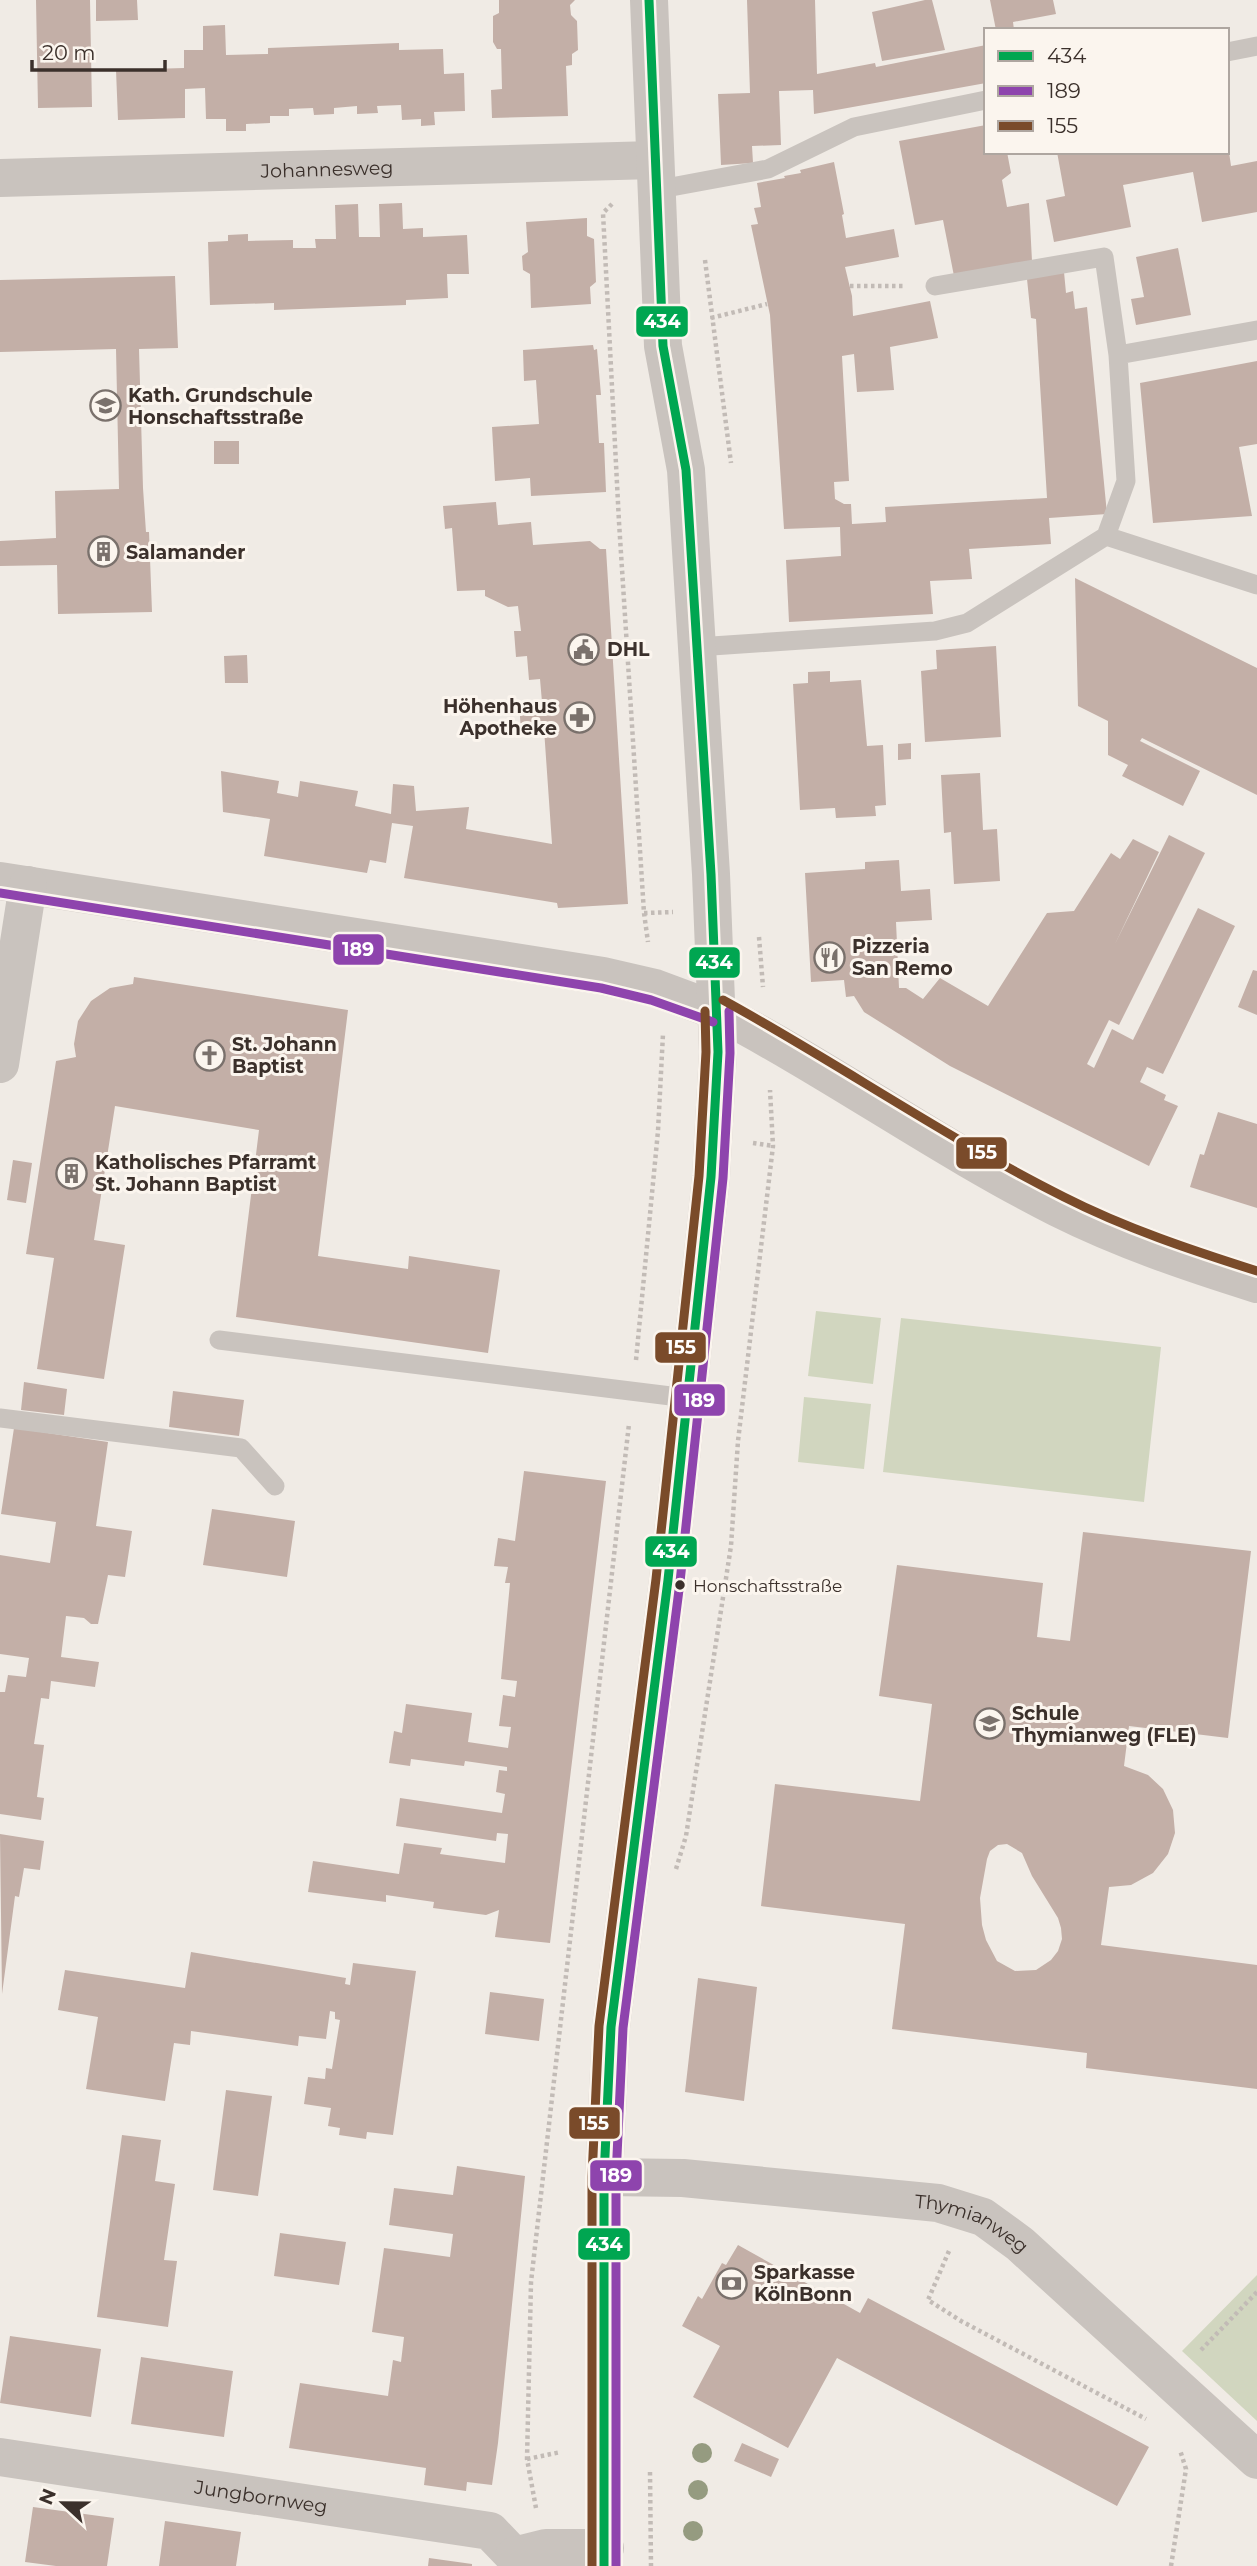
<svg xmlns="http://www.w3.org/2000/svg" width="1257" height="2566" font-family="Montserrat,sans-serif">
	<rect width="100%" height="100%" fill="#f0ebe5"/>
	<path fill="#d1d6bf" d="M 816,1311 L 881,1318 L 873,1384 L 808,1376 Z
		M 901,1318 L 1161,1347 L 1144,1502 L 883,1472 Z
		M 804,1397 L 871,1404 L 864,1469 L 798,1462 Z
		M 1257,2275 L 1257,2421 L 1182,2351 Z"/>
	<path fill="#c3afa7" fill-rule="evenodd" d="M 36,0 L 90,0 L 92,107 L 38,108 Z
		M 96,0 L 137,0 L 138,20 L 96,21 Z
		M 499,0 L 575,0 L 570,5 L 571,15 L 577,21 L 578,50 L 572,54 L 572,65 L 566,66 L 568,116 L 492,118 L 491,90 L 502,89 L 501,49 L 497,49 L 493,42 L 493,16 L 499,13 Z
		M 747,0 L 815,0 L 817,74 L 875,63 L 876,67 L 986,45 L 986,83 L 814,114 L 813,90 L 779,91 L 781,145 L 752,146 L 753,163 L 721,165 L 718,94 L 750,93 Z
		M 925,0 L 932,0 L 945,50 L 882,61 L 872,12 Z
		M 990,0 L 1053,0 L 1056,14 L 1013,22 L 1014,30 L 996,30 Z
		M 225,25 L 226,55 L 268,54 L 268,48 L 399,43 L 399,50 L 443,49 L 444,74 L 464,73 L 465,111 L 434,112 L 435,125 L 421,126 L 421,119 L 402,120 L 401,105 L 377,106 L 378,113 L 357,114 L 357,106 L 334,108 L 334,114 L 314,115 L 313,108 L 289,109 L 289,116 L 270,116 L 270,123 L 246,124 L 246,131 L 226,131 L 226,119 L 206,119 L 205,88 L 185,89 L 185,118 L 118,120 L 116,70 L 184,68 L 184,50 L 203,50 L 203,26 Z
		M 986,125 L 986,152 L 1007,152 L 1011,173 L 1002,180 L 1007,207 L 1029,203 L 1032,261 L 954,276 L 943,220 L 915,225 L 899,141 Z
		M 1057,152 L 1229,152 L 1231,166 L 1257,161 L 1257,212 L 1202,222 L 1193,172 L 1123,185 L 1131,227 L 1054,242 L 1046,200 L 1065,196 Z
		M 834,162 L 844,214 L 842,215 L 846,238 L 894,229 L 899,257 L 845,267 L 852,296 L 853,316 L 930,301 L 938,338 L 890,347 L 894,390 L 857,392 L 854,354 L 842,356 L 849,481 L 834,482 L 835,499 L 844,504 L 851,504 L 852,524 L 886,522 L 885,507 L 1047,498 L 1036,319 L 1031,318 L 1027,279 L 1064,272 L 1066,293 L 1073,291 L 1075,309 L 1087,307 L 1107,514 L 1049,518 L 1051,544 L 969,549 L 972,579 L 930,581 L 933,614 L 789,622 L 786,560 L 841,556 L 840,527 L 784,529 L 770,315 L 751,225 L 758,224 L 754,208 L 761,207 L 757,183 L 785,178 L 784,176 L 801,173 L 800,170 Z
		M 402,203 L 403,229 L 423,228 L 423,237 L 467,235 L 469,274 L 447,274 L 448,298 L 406,300 L 406,305 L 274,310 L 274,303 L 210,305 L 208,242 L 228,241 L 228,235 L 248,234 L 248,241 L 293,240 L 293,248 L 316,248 L 315,239 L 336,239 L 335,205 L 358,204 L 359,237 L 380,237 L 379,204 Z
		M 587,218 L 587,236 L 594,239 L 596,282 L 590,287 L 591,304 L 531,308 L 530,274 L 523,270 L 522,256 L 528,252 L 526,222 Z
		M 1178,248 L 1191,315 L 1136,325 L 1131,299 L 1144,297 L 1136,257 Z
		M 175,276 L 178,348 L 139,349 L 143,488 L 146,532 L 149,532 L 152,612 L 58,614 L 57,565 L 0,566 L 0,541 L 56,538 L 55,491 L 119,489 L 116,349 L 0,352 L 0,280 Z
		M 593,345 L 594,350 L 597,349 L 601,395 L 596,395 L 599,443 L 604,443 L 606,492 L 531,496 L 530,478 L 495,481 L 492,427 L 539,424 L 536,380 L 524,381 L 523,350 Z
		M 1257,361 L 1257,444 L 1239,447 L 1252,516 L 1153,523 L 1140,383 Z
		M 214,441 L 239,441 L 239,464 L 214,464 Z
		M 496,502 L 498,525 L 531,522 L 533,545 L 590,541 L 600,549 L 606,549 L 628,904 L 558,908 L 557,903 L 404,878 L 413,826 L 392,823 L 386,863 L 370,860 L 367,873 L 264,856 L 270,819 L 223,812 L 221,771 L 279,781 L 277,793 L 298,797 L 300,781 L 358,791 L 355,806 L 391,814 L 393,784 L 414,786 L 416,811 L 469,807 L 466,829 L 552,844 L 544,729 L 521,731 L 519,703 L 542,702 L 540,679 L 529,680 L 527,656 L 516,657 L 514,631 L 521,631 L 518,606 L 508,607 L 485,596 L 485,590 L 457,591 L 452,528 L 445,529 L 443,506 Z
		M 1075,578 L 1257,668 L 1257,795 L 1142,738 L 1140,741 L 1200,771 L 1183,806 L 1122,776 L 1128,765 L 1108,755 L 1108,721 L 1078,706 Z
		M 996,646 L 1001,737 L 925,742 L 921,671 L 937,669 L 936,650 Z
		M 247,655 L 248,683 L 225,683 L 224,656 Z
		M 830,671 L 830,682 L 861,680 L 867,746 L 883,745 L 886,805 L 875,806 L 876,816 L 836,818 L 835,808 L 800,810 L 793,684 L 808,683 L 808,672 Z
		M 911,743 L 911,759 L 898,760 L 898,744 Z
		M 980,773 L 983,830 L 997,829 L 1000,881 L 954,884 L 951,832 L 944,833 L 941,775 Z
		M 1169,835 L 1205,853 L 1119,1025 L 1109,1020 L 1087,1064 L 1094,1068 L 1112,1029 L 1133,1040 L 1198,908 L 1235,926 L 1163,1074 L 1147,1067 L 1140,1082 L 1166,1095 L 1164,1100 L 1178,1106 L 1149,1166 L 950,1066 L 864,1012 L 854,996 L 846,997 L 844,980 L 811,982 L 805,873 L 865,869 L 865,862 L 899,860 L 901,891 L 930,889 L 932,920 L 896,922 L 899,988 L 906,988 L 923,999 L 940,978 L 988,1006 L 1047,913 L 1074,911 L 1111,853 L 1120,859 L 1133,839 L 1159,852 L 1115,944 Z
		M 1253,970 L 1257,971 L 1257,1015 L 1238,1007 Z
		M 134,977 L 348,1010 L 318,1256 L 408,1269 L 409,1256 L 500,1270 L 488,1353 L 236,1317 L 259,1130 L 115,1106 L 94,1240 L 125,1245 L 104,1379 L 37,1369 L 54,1258 L 26,1254 L 56,1061 L 76,1057 L 74,1044 L 78,1021 L 91,1001 L 110,988 L 133,984 Z
		M 1218,1112 L 1257,1124 L 1257,1208 L 1190,1187 L 1200,1154 L 1204,1155 Z
		M 13,1160 L 32,1163 L 26,1203 L 7,1200 Z
		M 24,1382 L 67,1389 L 64,1415 L 21,1410 Z
		M 173,1391 L 244,1400 L 239,1436 L 169,1427 Z
		M 14,1428 L 108,1442 L 96,1526 L 132,1531 L 125,1577 L 108,1575 L 98,1624 L 91,1624 L 84,1618 L 66,1616 L 61,1657 L 99,1662 L 95,1687 L 51,1681 L 49,1699 L 41,1698 L 34,1744 L 44,1745 L 37,1797 L 44,1798 L 41,1820 L 0,1814 L 0,1692 L 5,1692 L 8,1675 L 26,1677 L 29,1658 L 0,1654 L 0,1555 L 50,1563 L 56,1522 L 1,1514 Z
		M 524,1471 L 606,1481 L 550,1943 L 495,1937 L 499,1910 L 486,1915 L 433,1908 L 434,1902 L 386,1895 L 386,1902 L 308,1892 L 313,1861 L 399,1874 L 404,1843 L 442,1848 L 440,1854 L 505,1863 L 508,1834 L 497,1833 L 496,1841 L 396,1826 L 400,1798 L 502,1813 L 505,1794 L 496,1792 L 499,1770 L 507,1771 L 507,1767 L 465,1761 L 464,1766 L 411,1759 L 410,1766 L 389,1763 L 394,1731 L 402,1733 L 406,1704 L 472,1713 L 468,1742 L 508,1748 L 511,1727 L 499,1726 L 503,1695 L 515,1697 L 517,1681 L 501,1679 L 510,1583 L 505,1583 L 508,1567 L 494,1566 L 498,1538 L 515,1541 Z
		M 212,1509 L 295,1521 L 287,1577 L 203,1565 Z
		M 1083,1532 L 1251,1551 L 1228,1738 L 1129,1726 L 1124,1766 L 1148,1775 L 1163,1789 L 1173,1810 L 1175,1833 L 1168,1854 L 1153,1873 L 1131,1885 L 1109,1887 L 1101,1945 L 1257,1965 L 1257,2089 L 1086,2068 L 1087,2053 L 892,2029 L 905,1924 L 761,1906 L 775,1784 L 920,1801 L 932,1704 L 879,1696 L 897,1565 L 1043,1583 L 1037,1637 L 1070,1641 ZM 1007,1844 L 1022,1853 L 1032,1876 L 1058,1918 L 1061,1928 L 1062,1939 L 1058,1951 L 1051,1960 L 1036,1970 L 1015,1971 L 997,1961 L 986,1940 L 982,1925 L 980,1898 L 987,1859 L 990,1851 L 998,1845 Z
		M 0,1834 L 44,1841 L 40,1870 L 24,1868 L 19,1897 L 15,1896 L 2,1994 Z
		M 191,1952 L 346,1978 L 345,1984 L 350,1985 L 353,1963 L 416,1971 L 393,2135 L 367,2132 L 366,2139 L 339,2135 L 340,2128 L 328,2126 L 331,2108 L 304,2104 L 308,2077 L 325,2079 L 326,2068 L 332,2069 L 340,2020 L 335,2019 L 335,2012 L 330,2011 L 326,2039 L 299,2036 L 298,2046 L 191,2031 L 190,2045 L 174,2043 L 165,2101 L 86,2089 L 98,2017 L 58,2010 L 65,1970 L 185,1988 Z
		M 698,1978 L 757,1987 L 744,2101 L 685,2092 Z
		M 490,1992 L 544,1999 L 539,2041 L 485,2034 Z
		M 226,2090 L 272,2096 L 258,2196 L 213,2190 Z
		M 122,2135 L 161,2140 L 155,2181 L 175,2184 L 164,2260 L 177,2261 L 168,2327 L 97,2317 Z
		M 457,2166 L 525,2176 L 498,2443 L 492,2485 L 467,2482 L 466,2491 L 424,2485 L 426,2468 L 289,2448 L 300,2383 L 388,2396 L 393,2360 L 401,2362 L 404,2337 L 372,2332 L 384,2248 L 450,2257 L 453,2234 L 389,2225 L 394,2188 L 453,2195 Z
		M 280,2233 L 346,2242 L 339,2285 L 274,2276 Z
		M 738,2245 L 860,2313 L 868,2298 L 1149,2447 L 1117,2506 L 837,2358 L 788,2448 L 693,2397 L 720,2346 L 682,2326 L 698,2296 L 702,2299 L 722,2263 L 726,2265 Z
		M 10,2336 L 101,2349 L 91,2417 L 0,2403 Z
		M 141,2357 L 233,2371 L 224,2437 L 131,2424 Z
		M 742,2443 L 779,2459 L 771,2477 L 734,2461 Z
		M 33,2507 L 114,2518 L 107,2566 L 56,2566 L 25,2562 Z
		M 165,2521 L 241,2532 L 236,2566 L 159,2566 Z
		M 429,2558 L 472,2564 L 472,2566 L 428,2566 Z"/>
	<g fill="none" stroke-linecap="round" stroke-linejoin="round">
		<path stroke="#c2bbb6" stroke-width="4.5" stroke-dasharray="3.5 3.5" stroke-linecap="butt" d="M 612,204 L 603,213 L 619,522 L 644,913 L 648,942
			M 705,260 L 731,463
			M 850,286 L 905,286
			M 711,318 L 767,304
			M 644,913 L 673,912
			M 759,937 L 763,987
			M 753,1143 L 773,1146
			M 636,1360 L 658,1131 L 663,1034
			M 676,1869 L 686,1836 L 731,1546 L 738,1441 L 773,1146 L 770,1090
			M 949,2251 L 928,2300 L 961,2321 L 1146,2419
			M 1201,2350 L 1257,2292
			M 527,2459 L 561,2452
			M 650,2472 L 651,2566
			M 536,2508 L 527,2459 L 531,2282 L 629,1424
			M 1171,2566 L 1186,2469 L 1180,2450"/>
		<path stroke="#c9c3be" stroke-width="19" d="M 1227,52 L 1257,46
			M 655,190 L 768,169 L 854,127 L 986,100
			M 935,286 L 1104,257 L 1118,355 L 1126,481 L 1106,536
			M 1118,355 L 1257,330
			M 697,647 L 935,631 L 967,623 L 1106,536 L 1257,585
			M 219,1340 L 687,1398
			M 0,1418 L 241,1448 L 275,1486"/>
		<g stroke="#c9c3be" stroke-width="38">
			<path id="s1" d="M 0,178 L 654,160"/>
			<path d="M 0,881 L 603,976 L 655,988 L 717,1011"/>
			<path d="M 0,1064 L 28,885"/>
			<path id="s2" d="M 604,2177 L 683,2178 L 938,2203 L 983,2217 L 1020,2244 L 1257,2460"/>
			<path id="s3" d="M 0,2457 L 490,2531 L 514,2556"/>
			<path d="M 514,2556 L 546,2548 L 605,2548"/>
		</g>
		<path stroke="#c9c3be" stroke-width="38" d="M 717,1011 C 834,1072 941,1149 1058,1208 C 1122,1240 1190,1263 1257,1284
			M 604,2566 L 604,2177 L 611,2027 L 668,1580 L 711,1177 L 718,1052 L 711,874 L 686,470 L 663,346 L 649,0"/>
		<defs>
			<path id="bus-1" d="M 604,2566 L 604,2177 L 611,2027 L 668,1580 L 711,1177 L 718,1052 L 711,874 L 686,470 L 663,346 L 649,0"/>
			<path id="bus-2" d="M 0,893 L 601,988 L 651,1000 L 713,1022
				M 616,2566 L 616,2177 L 623,2028 L 680,1582 L 723,1178 L 730,1053 L 729,1011"/>
			<path id="bus-3" d="M 723,1000 C 838,1063 946,1138 1064,1197 C 1125,1228 1191,1250 1257,1271
				M 592,2566 L 592,2177 L 599,2026 L 656,1579 L 699,1176 L 706,1052 L 705,1011"/>
		</defs>
		<use href="#bus-1" stroke="#fbf5ee" stroke-width="14"/>
		<use href="#bus-2" stroke="#fbf5ee" stroke-width="14"/>
		<use href="#bus-3" stroke="#fbf5ee" stroke-width="14"/>
		<use href="#bus-1" stroke="#00a651" stroke-width="9"/>
		<use href="#bus-2" stroke="#8e44ad" stroke-width="9"/>
		<use href="#bus-3" stroke="#7a4b2a" stroke-width="9"/>
	</g>
	<g fill="#959b80">
		<circle cx="702" cy="2453" r="10"/>
		<circle cx="698" cy="2490" r="10"/>
		<circle cx="693" cy="2531" r="10"/>
	</g>
	<defs>
		<symbol id="school-ring" viewBox="-11 -11 22 22"><circle r="9.5" fill="#fbf5ee" stroke="#7a716c" stroke-width="1.5"/><path d="M0-5L7-2L0 1L-7-2ZM-4 1L0 2.5L4 1V4Q0 6-4 4Z" fill="#7a716c"/></symbol>
		<symbol id="building-ring" viewBox="-11 -11 22 22"><circle r="9.5" fill="#fbf5ee" stroke="#7a716c" stroke-width="1.5"/><path d="M-4-6H4V6H1V3H-1V6H-4ZM-2.5-4.3h1.7v1.8h-1.7ZM.8-4.3h1.7v1.8H.8ZM-2.5-1h1.7V.8h-1.7ZM.8-1h1.7V.8H.8Z" fill="#7a716c"/></symbol>
		<symbol id="civic-ring" viewBox="-11 -11 22 22"><circle r="9.5" fill="#fbf5ee" stroke="#7a716c" stroke-width="1.5"/><path d="M-.6-6.5H3V-4.5H.6V-3L4-1V1h2V6H-6V1h2V-1L-.6-3ZM-1.2 2.5V6h2.4V2.5Z" fill="#7a716c"/></symbol>
		<symbol id="pharmacy-ring" viewBox="-11 -11 22 22"><circle r="9.5" fill="#fbf5ee" stroke="#7a716c" stroke-width="1.5"/><path d="M-2-6h4v4h4v4h-4v4h-4v-4h-4v-4h4Z" fill="#7a716c"/></symbol>
		<symbol id="restaurant-ring" viewBox="-11 -11 22 22"><circle r="9.5" fill="#fbf5ee" stroke="#7a716c" stroke-width="1.5"/><path d="M-5-6h1v4h1v-4h1v4h1v-4h1v5L-1.5 .5V6h-2V.5L-5-1ZM5-6V6H3V1.5H1.5Q1.5-4 5-6Z" fill="#7a716c"/></symbol>
		<symbol id="church-ring" viewBox="-11 -11 22 22"><circle r="9.5" fill="#fbf5ee" stroke="#7a716c" stroke-width="1.5"/><path d="M-1.2-6h2.4v3.5h3.3v2.4h-3.3V6h-2.4V-.1h-3.3v-2.4h3.3Z" fill="#7a716c"/></symbol>
		<symbol id="bank-ring" viewBox="-11 -11 22 22"><circle r="9.5" fill="#fbf5ee" stroke="#7a716c" stroke-width="1.5"/><path d="M-6-4H6V4H-6ZM0-2.3a2.3 2.3 0 1 0 0 4.6a2.3 2.3 0 1 0 0-4.6Z" fill="#7a716c"/></symbol>
	</defs>
	<g fill-rule="evenodd">
		<use href="#school-ring" x="88" y="388" width="35" height="35"/>
		<use href="#building-ring" x="86" y="534" width="35" height="35"/>
		<use href="#civic-ring" x="566" y="632" width="35" height="35"/>
		<use href="#pharmacy-ring" x="562" y="700" width="35" height="35"/>
		<use href="#restaurant-ring" x="812" y="940" width="35" height="35"/>
		<use href="#church-ring" x="192" y="1038" width="35" height="35"/>
		<use href="#building-ring" x="54" y="1156" width="35" height="35"/>
		<use href="#school-ring" x="972" y="1706" width="35" height="35"/>
		<use href="#bank-ring" x="714" y="2266" width="35" height="35"/>
	</g>
	<circle fill="#3b302b" stroke="#fbf5ee" stroke-width="2.5" cx="680" cy="1585" r="6"/>
	<g text-anchor="middle" stroke-width="6" stroke-linejoin="round" paint-order="stroke">
		<g font-size="17" fill="#3b302b" stroke="#fbf5ee" text-anchor="start">
			<text x="693" y="1592">Honschaftsstraße</text>
		</g>
		<g font-size="19" fill="#3b302b" stroke="#fbf5ee">
			<text dy="7" stroke="none"><textPath href="#s1" startOffset="327">Johannesweg</textPath></text>
			<text dy="7" stroke="none"><textPath href="#s2" startOffset="374">Thymianweg</textPath></text>
			<text dy="7" stroke="none"><textPath href="#s3" startOffset="264">Jungbornweg</textPath></text>
		</g>
		<g font-size="19" font-weight="bold" fill="#3b302b" stroke="#fbf5ee" text-anchor="start">
			<text x="128" y="402">Kath. Grundschule<tspan x="128" dy="22">Honschaftsstraße</tspan></text>
			<text x="126" y="559">Salamander</text>
			<text x="607" y="656">DHL</text>
			<text x="557" y="713" text-anchor="end">Höhenhaus<tspan x="557" dy="22">Apotheke</tspan></text>
			<text x="852" y="953">Pizzeria<tspan x="852" dy="22">San Remo</tspan></text>
			<text x="232" y="1051">St. Johann<tspan x="232" dy="22">Baptist</tspan></text>
			<text x="95" y="1169">Katholisches Pfarramt<tspan x="95" dy="22">St. Johann Baptist</tspan></text>
			<text x="1012" y="1720">Schule<tspan x="1012" dy="22">Thymianweg (FLE)</tspan></text>
			<text x="754" y="2279">Sparkasse<tspan x="754" dy="22">KölnBonn</tspan></text>
		</g>
	</g>
	<g stroke="#fbf5ee" stroke-width="2.5">
		<rect x="635" y="305" width="54" height="33" rx="7" fill="#00a651"/>
		<rect x="332" y="933" width="53" height="33" rx="7" fill="#8e44ad"/>
		<rect x="688" y="946" width="53" height="33" rx="7" fill="#00a651"/>
		<rect x="955" y="1136" width="53" height="34" rx="7" fill="#7a4b2a"/>
		<rect x="654" y="1331" width="53" height="33" rx="7" fill="#7a4b2a"/>
		<rect x="673" y="1383" width="53" height="34" rx="7" fill="#8e44ad"/>
		<rect x="644" y="1535" width="54" height="33" rx="7" fill="#00a651"/>
		<rect x="568" y="2106" width="53" height="34" rx="7" fill="#7a4b2a"/>
		<rect x="589" y="2159" width="54" height="33" rx="7" fill="#8e44ad"/>
		<rect x="577" y="2227" width="54" height="34" rx="7" fill="#00a651"/>
	</g>
	<g font-size="19" text-anchor="middle" font-weight="bold" fill="#fff">
		<text x="662" y="328">434</text>
		<text x="358" y="956">189</text>
		<text x="714" y="969">434</text>
		<text x="982" y="1159">155</text>
		<text x="681" y="1354">155</text>
		<text x="699" y="1407">189</text>
		<text x="671" y="1558">434</text>
		<text x="594" y="2130">155</text>
		<text x="616" y="2182">189</text>
		<text x="604" y="2251">434</text>
	</g>
	<rect x="984" y="28" width="245" height="126" fill="#fbf5ee" stroke="#aea6a0" stroke-width="2"/>
	<rect x="998" y="51" width="35" height="10" fill="#00a651" stroke="#aea6a0" stroke-width="2"/>
	<text x="1047" y="63" font-size="21" fill="#3b302b">434</text>
	<rect x="998" y="86" width="35" height="10" fill="#8e44ad" stroke="#aea6a0" stroke-width="2"/>
	<text x="1047" y="98" font-size="21" fill="#3b302b">189</text>
	<rect x="998" y="121" width="35" height="10" fill="#7a4b2a" stroke="#aea6a0" stroke-width="2"/>
	<text x="1047" y="133" font-size="21" fill="#3b302b">155</text>
	<g transform="translate(63 2503) rotate(292)" stroke="#fbf5ee" stroke-width="5" paint-order="stroke">
	<path d="M0-5L12 26L0 18L-12 26Z" fill="#3b302b"/>
	<text y="-10" font-size="19" font-weight="bold" text-anchor="middle" fill="#3b302b">N</text>
	</g>
	<path d="M32 60v10h133v-10" fill="none" stroke="#3b302b" stroke-width="3.5"/>
	<text x="42" y="60" font-size="21" fill="#3b302b" stroke="#fbf5ee" stroke-width="5" paint-order="stroke">20 m</text>
</svg>
